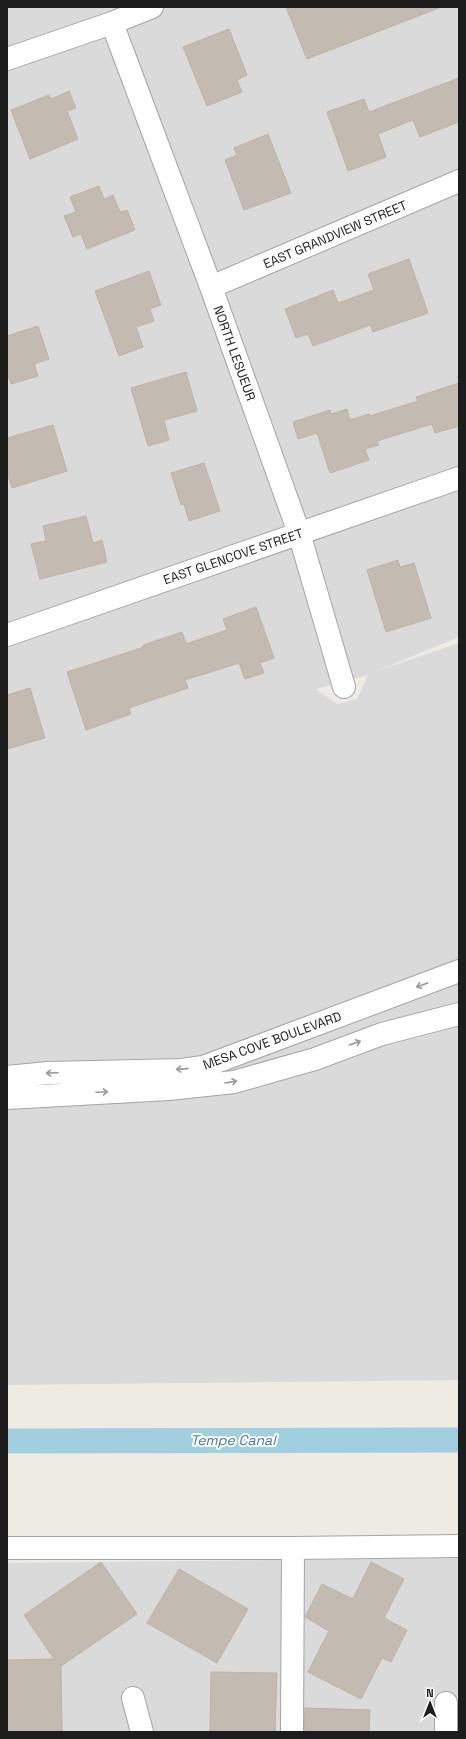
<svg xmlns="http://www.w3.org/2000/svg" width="466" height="1739" font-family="'Space Grotesk',sans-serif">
	<rect width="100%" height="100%" fill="#eeebe3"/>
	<path fill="#dbdada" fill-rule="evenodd" d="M 7,7 L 459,7 L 459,637 L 377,671 L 459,643 L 459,1380 L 7,1385 ZM 368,675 L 357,699 L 337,704 L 316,689 Z
		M 459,1558 L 459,1732 L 7,1732 L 7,1563 Z"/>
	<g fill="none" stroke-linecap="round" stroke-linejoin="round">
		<path stroke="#a2cfdd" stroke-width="25" d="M 7,1441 L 459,1440"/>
	</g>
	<path fill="#c3bab2" stroke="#c0b1a5" d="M 286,7 L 438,7 L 439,8 L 307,59 Z
		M 229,29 L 247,75 L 237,80 L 242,92 L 207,106 L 183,47 Z
		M 459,78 L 459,122 L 420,137 L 413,120 L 378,134 L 386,157 L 348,171 L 327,112 L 364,99 L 369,112 Z
		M 69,91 L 76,108 L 67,111 L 78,139 L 30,159 L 11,110 L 49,95 L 51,99 Z
		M 268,134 L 291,193 L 244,210 L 225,160 L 237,155 L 234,148 Z
		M 99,186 L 104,199 L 113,195 L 120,212 L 127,210 L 135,230 L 87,249 L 81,234 L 73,237 L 64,216 L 76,212 L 70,197 Z
		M 409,259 L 428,313 L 373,332 L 370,325 L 313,346 L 308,334 L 296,338 L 285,309 L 333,290 L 338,303 L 374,290 L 368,274 Z
		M 149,271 L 161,305 L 150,309 L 154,321 L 136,327 L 143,347 L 119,356 L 95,291 Z
		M 38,326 L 49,359 L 34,364 L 38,376 L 11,384 L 7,372 L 7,336 Z
		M 186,372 L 197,411 L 164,420 L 169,440 L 148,446 L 131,388 Z
		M 459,383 L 459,426 L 435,433 L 432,424 L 377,441 L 379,445 L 365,449 L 369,460 L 330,473 L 317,433 L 298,439 L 293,422 L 330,410 L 331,414 L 347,409 L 350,420 L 369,414 L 370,416 L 418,401 L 416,397 Z
		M 53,425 L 67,471 L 12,488 L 7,471 L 7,438 Z
		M 204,463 L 220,511 L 189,521 L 184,504 L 181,505 L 171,473 Z
		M 86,516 L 93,543 L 102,540 L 107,562 L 40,579 L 31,544 L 46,541 L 43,526 Z
		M 398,560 L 400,567 L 414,563 L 431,618 L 386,632 L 367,570 Z
		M 256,607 L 274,658 L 260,663 L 264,673 L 245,679 L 239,663 L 185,680 L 188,688 L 129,708 L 131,714 L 86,730 L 67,672 L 144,647 L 143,645 L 182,632 L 186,644 L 227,630 L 223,619 Z
		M 30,688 L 45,738 L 7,749 L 7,695 Z
		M 101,1562 L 137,1614 L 61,1666 L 62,1732 L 7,1732 L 7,1660 L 54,1659 L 24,1615 Z
		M 371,1562 L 404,1579 L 384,1618 L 407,1630 L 391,1662 L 382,1658 L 361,1699 L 308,1672 L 329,1631 L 305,1617 L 322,1584 L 353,1599 Z
		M 179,1569 L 248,1609 L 217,1663 L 147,1623 Z
		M 211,1672 L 277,1673 L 275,1732 L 210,1732 Z
		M 305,1708 L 370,1710 L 369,1732 L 304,1732 Z"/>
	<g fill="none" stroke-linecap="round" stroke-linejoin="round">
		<defs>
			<path id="minor" d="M 112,23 L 211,287 L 299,533 L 344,687
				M 7,59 L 112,23 L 152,7
				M 211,287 L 459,181
				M 7,635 L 459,478
				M 7,1077 L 48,1073 L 181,1070 L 203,1067 L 459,971
				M 7,1098 L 169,1089 L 234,1082 L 315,1059 L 382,1034 L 459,1014
				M 7,1548 L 293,1548 L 459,1546
				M 133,1698 L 142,1732
				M 446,1703 L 446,1732
				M 292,1732 L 293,1548"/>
		</defs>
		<use href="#minor" stroke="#a4a4a4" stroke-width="24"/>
		<use href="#minor" stroke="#fff" stroke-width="22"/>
	</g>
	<defs><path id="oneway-shaft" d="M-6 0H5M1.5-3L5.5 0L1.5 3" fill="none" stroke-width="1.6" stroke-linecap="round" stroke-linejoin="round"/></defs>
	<g stroke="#999">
		<use href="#oneway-shaft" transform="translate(422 985) rotate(160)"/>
		<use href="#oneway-shaft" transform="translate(355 1043) rotate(-19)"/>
		<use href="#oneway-shaft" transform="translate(182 1069) rotate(176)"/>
		<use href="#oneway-shaft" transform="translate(52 1073) rotate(178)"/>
		<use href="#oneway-shaft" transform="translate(231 1082) rotate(-10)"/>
		<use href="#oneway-shaft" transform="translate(102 1092) rotate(-3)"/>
	</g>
	<g text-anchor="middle" stroke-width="4" stroke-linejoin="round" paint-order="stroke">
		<g font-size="13" fill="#1d1d1d" stroke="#fff">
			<text transform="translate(335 234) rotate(-23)" y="5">EAST GRANDVIEW STREET</text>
			<text transform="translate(235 353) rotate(70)" y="5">NORTH LESUEUR</text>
			<text transform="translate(233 556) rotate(-19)" y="5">EAST GLENCOVE STREET</text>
			<text transform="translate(272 1040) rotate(-20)" y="5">MESA COVE BOULEVARD</text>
		</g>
		<g font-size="14" font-style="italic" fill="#4675a5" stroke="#fff">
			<text x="233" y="1445">Tempe Canal</text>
		</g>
	</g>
	<rect width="466" height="1739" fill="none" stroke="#1d1d1d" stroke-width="16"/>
	<g transform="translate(430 1703)" stroke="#ffffff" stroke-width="3" paint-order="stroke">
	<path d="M0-3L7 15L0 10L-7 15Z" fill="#1d1d1d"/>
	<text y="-6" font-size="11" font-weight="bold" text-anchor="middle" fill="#1d1d1d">N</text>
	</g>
</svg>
